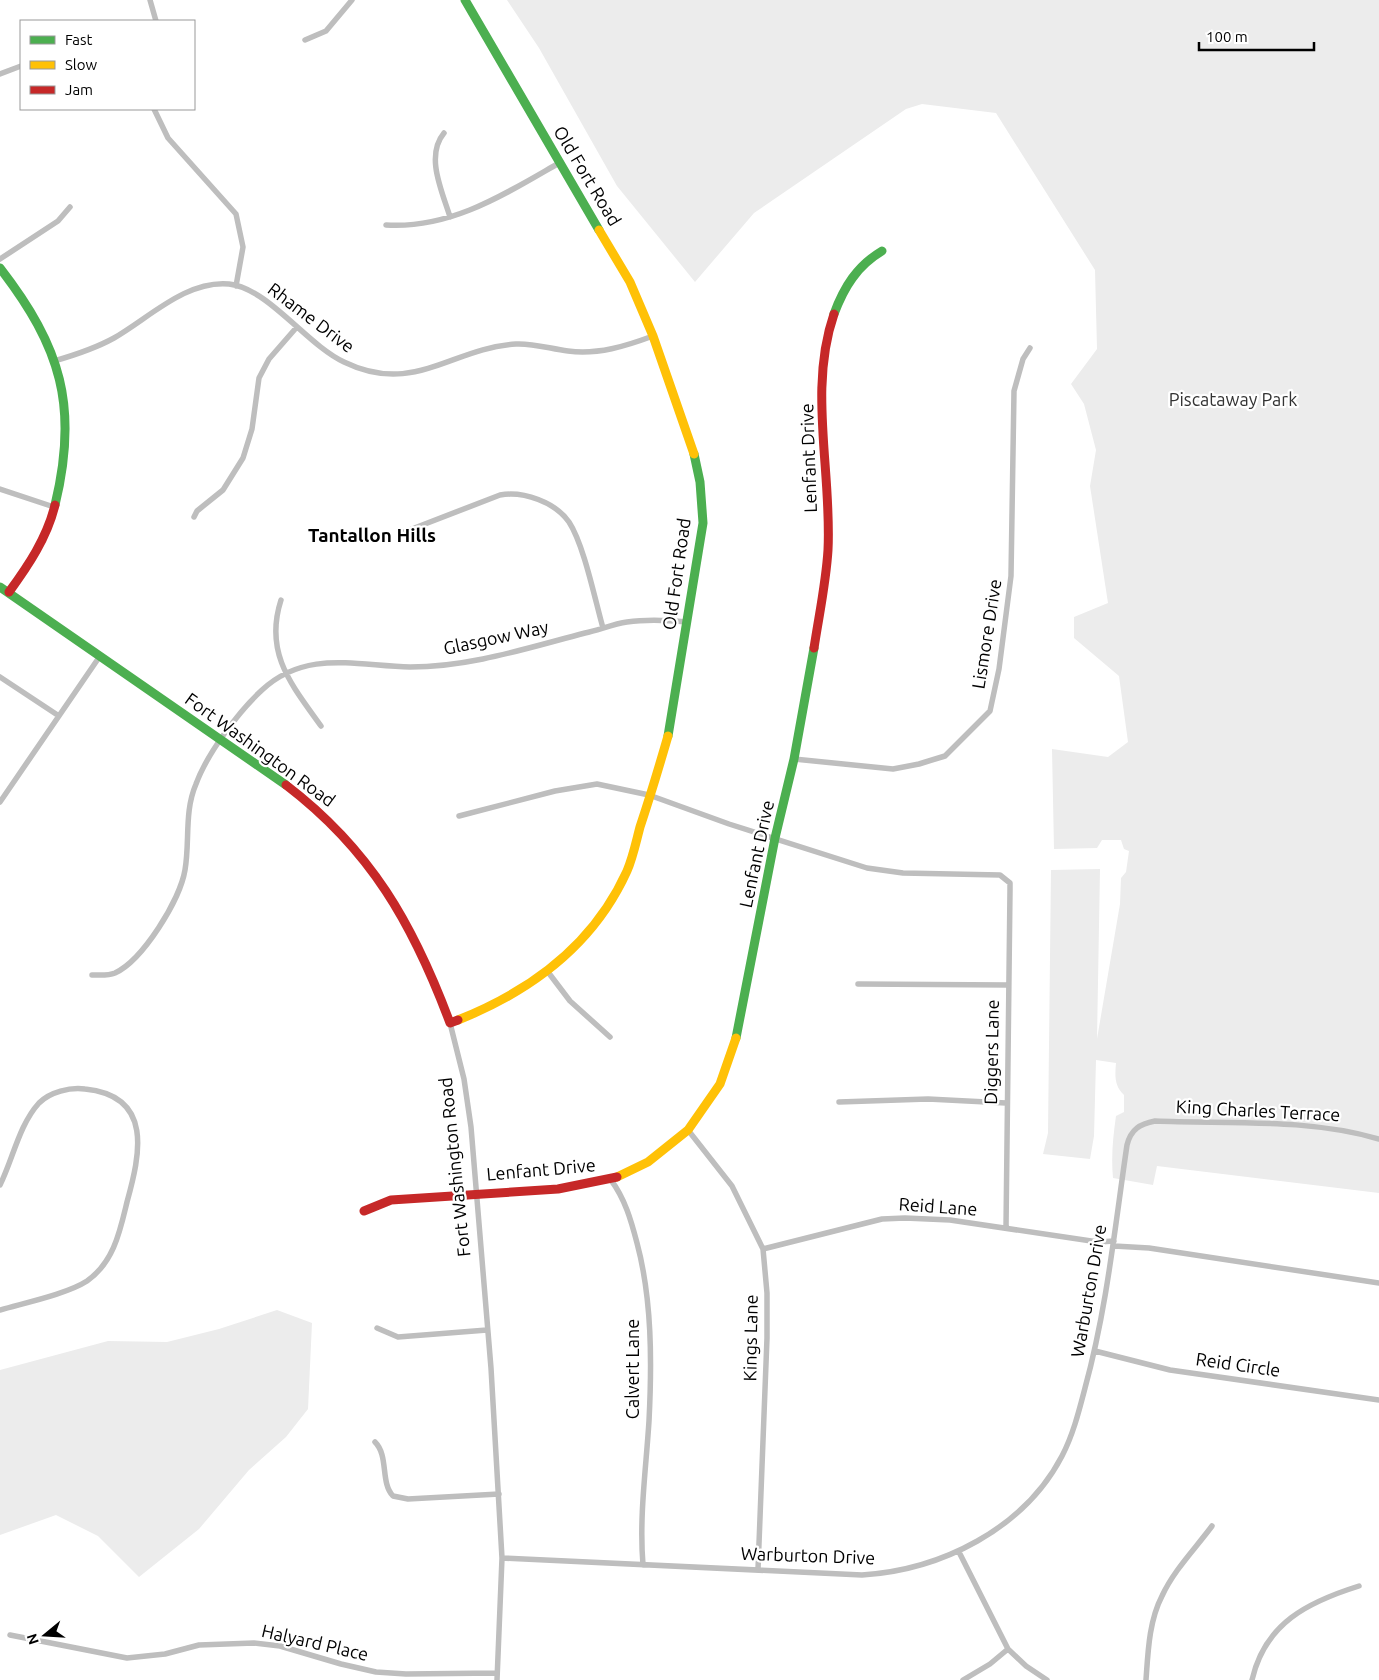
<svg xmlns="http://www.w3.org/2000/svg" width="1379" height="1680" font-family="Ubuntu,sans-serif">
	<rect width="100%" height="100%" fill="#fff"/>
	<path fill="#ececec" d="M 507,0 L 1379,0 L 1379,1193 L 1157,1166 L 1153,1185 L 1113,1178 C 1111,1157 1113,1137 1116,1116 L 1124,1112 L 1124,1095 C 1114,1086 1115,1075 1116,1063 L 1096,1060 L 1094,1136 L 1090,1159 L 1043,1154 L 1048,1133 L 1051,870 L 1100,869 L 1097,1039 L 1120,904 L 1121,878 L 1126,872 L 1129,851 L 1124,849 L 1121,840 L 1102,840 L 1097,848 L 1054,849 L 1052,749 L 1108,757 L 1128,742 L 1119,676 L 1074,638 L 1074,617 L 1108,603 L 1090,486 L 1096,450 L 1084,404 L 1071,384 L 1097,349 L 1095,270 L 996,113 L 922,104 L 906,109 L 754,213 L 695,282 L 617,186 L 539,48 Z
		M 277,1310 L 312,1323 L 308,1409 L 286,1437 L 249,1470 L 199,1529 L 139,1577 L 98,1536 L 56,1515 L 0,1535 L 0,1370 L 108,1341 L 167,1342 L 219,1329 Z"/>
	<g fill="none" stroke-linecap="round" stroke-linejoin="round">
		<path stroke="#bebebe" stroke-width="5.5" d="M 150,0 L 156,21
			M 305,40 L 326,31 L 352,0
			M 0,74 L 21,66
			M 154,109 L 168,138 L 236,214 L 243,247 L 236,286
			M 444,133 C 425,156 442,191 450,217
			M 386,225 C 451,229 505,194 559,163
			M 0,259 L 58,221 L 70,207
			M 54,361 C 75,355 96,348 114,338 C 149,318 186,280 229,284 C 268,288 307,345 344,362 C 414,396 451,348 516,344 C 533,343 551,349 568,351 C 598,355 626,346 653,336
			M 0,489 L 54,507
			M 194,517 L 197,511 L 223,490 L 243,458 L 252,429 L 259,378 L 269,359 L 296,328
			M 399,534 L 500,495 C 524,491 555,502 569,522 C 584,545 595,600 603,628
			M 281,600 C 264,653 291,684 321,726
			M 0,677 L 59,716
			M 794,759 L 893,769 L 919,764 L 945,756 L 990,711 L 999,669 L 1011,576 L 1014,391 L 1023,359 L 1030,348
			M 0,802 L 100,656
			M 459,816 L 555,791 L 597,784 L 649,795 L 729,824 L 867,868 L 903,873 L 1000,875 L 1010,883 L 1010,890 L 1006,1228
			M 548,972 L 570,1001 L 610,1037
			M 92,975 C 100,975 108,976 115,973 C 143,960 180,900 185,870 C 190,841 184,812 196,784 C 207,754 238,712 262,690 C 306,649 357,666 410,667 C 470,667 527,648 585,633 C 599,630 613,624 627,622 C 647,619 667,620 687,622
			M 858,984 L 1008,985
			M 450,1023 L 464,1079 L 471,1127 L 491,1368 L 502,1558 L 497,1680
			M 839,1102 L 928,1099 L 1006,1103
			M 688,1130 L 732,1186 L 763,1249 L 767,1293 L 767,1338 L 758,1569
			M 611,1180 C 625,1199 631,1220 637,1243 C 652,1299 652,1362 649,1421 C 646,1469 639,1517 643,1565
			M 0,1185 C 13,1159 19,1125 39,1103 C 50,1092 70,1087 85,1089 C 154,1096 140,1155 127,1202 C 120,1231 114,1262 87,1281 C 67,1294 24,1303 0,1310
			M 1114,1246 L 1149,1248 L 1379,1283
			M 763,1249 L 882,1219 L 905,1218 L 950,1220 L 1098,1242 L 1114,1241
			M 377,1328 L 398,1337 L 487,1330
			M 1095,1351 L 1170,1370 L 1379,1400
			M 375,1442 C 389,1456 380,1482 393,1496 L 408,1499 L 499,1494
			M 959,1552 L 1008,1649 L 1026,1666 L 1047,1680
			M 502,1558 L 862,1575 C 941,1570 1024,1529 1062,1456 C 1073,1435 1079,1411 1085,1388 C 1107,1308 1115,1226 1127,1145 C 1131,1129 1140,1124 1155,1121 C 1229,1124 1307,1118 1379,1139
			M 10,1635 L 127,1658 L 165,1654 L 199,1645 L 254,1643 L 280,1646 L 341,1664 L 376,1672 L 406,1674 L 497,1673
			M 963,1680 L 990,1664 L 1008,1649
			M 1146,1680 C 1148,1652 1149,1621 1162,1596 C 1174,1570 1195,1549 1212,1526
			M 1252,1680 C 1265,1623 1308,1602 1359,1586"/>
		<path stroke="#4caf50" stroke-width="9" d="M 465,0 L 599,230
			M 0,268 C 61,347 79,407 55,505
			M 834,314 C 844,287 857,266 882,251
			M 0,587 L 286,785
			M 668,736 L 703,523 L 700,482 L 694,454
			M 736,1038 L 775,838 L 794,759 L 814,648"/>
		<path stroke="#ffc107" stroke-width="9" d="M 599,230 L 630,282 L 653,336 L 694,454
			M 458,1020 C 531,991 594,944 627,871 C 633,857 636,842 640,827 C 650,797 659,767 668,736
			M 617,1177 L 648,1162 L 688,1130 L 720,1084 L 736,1038"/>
		<path stroke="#c62828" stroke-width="9" d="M 9,592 C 28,566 47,538 55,505
			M 814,648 C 819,615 826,583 828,550 C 832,472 808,389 834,314
			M 286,785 C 371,850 413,924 450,1023 L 458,1020
			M 364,1211 L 391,1200 L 558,1189 L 617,1177"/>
	</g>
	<g text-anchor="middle" stroke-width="4.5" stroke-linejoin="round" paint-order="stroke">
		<g font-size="18" fill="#000" stroke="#fff">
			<text transform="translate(587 176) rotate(59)" y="6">Old Fort Road</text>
			<text transform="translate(311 318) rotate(37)" y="6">Rhame Drive</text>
			<text transform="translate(809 458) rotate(-92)" y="6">Lenfant Drive</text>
			<text transform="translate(677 574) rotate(-82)" y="6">Old Fort Road</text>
			<text transform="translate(987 634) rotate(-81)" y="6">Lismore Drive</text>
			<text transform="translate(496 638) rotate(-12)" y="6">Glasgow Way</text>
			<text transform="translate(260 750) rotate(36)" y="6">Fort Washington Road</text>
			<text transform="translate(757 854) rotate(-78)" y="6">Lenfant Drive</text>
			<text transform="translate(992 1052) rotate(-89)" y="6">Diggers Lane</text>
			<text transform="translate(1258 1111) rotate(3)" y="6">King Charles Terrace</text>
			<text transform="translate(455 1167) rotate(-96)" y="6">Fort Washington Road</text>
			<text transform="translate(541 1170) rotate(-5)" y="6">Lenfant Drive</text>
			<text transform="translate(938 1207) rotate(4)" y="6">Reid Lane</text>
			<text transform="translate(1089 1291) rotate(-80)" y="6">Warburton Drive</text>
			<text transform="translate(751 1338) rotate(-89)" y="6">Kings Lane</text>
			<text transform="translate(1238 1365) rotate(8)" y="6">Reid Circle</text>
			<text transform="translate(633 1369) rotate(-90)" y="6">Calvert Lane</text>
			<text transform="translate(808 1556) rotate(2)" y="6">Warburton Drive</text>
			<text transform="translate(315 1643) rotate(13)" y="6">Halyard Place</text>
		</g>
		<g font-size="18" fill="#333" stroke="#fff">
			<text x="1233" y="406">Piscataway Park</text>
		</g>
		<g font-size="19" font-weight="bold" fill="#000" stroke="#fff">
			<text x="372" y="542">Tantallon Hills</text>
		</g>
	</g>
	<rect x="20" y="20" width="175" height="90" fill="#ffffff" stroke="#999999"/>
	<rect x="30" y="36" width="25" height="8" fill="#4caf50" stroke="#999999"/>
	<text x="65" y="45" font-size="15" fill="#000000">Fast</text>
	<rect x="30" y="61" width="25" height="8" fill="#ffc107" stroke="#999999"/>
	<text x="65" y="70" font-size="15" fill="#000000">Slow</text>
	<rect x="30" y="86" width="25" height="8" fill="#c62828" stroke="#999999"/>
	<text x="65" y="95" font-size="15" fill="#000000">Jam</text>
	<g transform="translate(45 1635) rotate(252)" stroke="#ffffff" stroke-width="4" paint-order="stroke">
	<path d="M0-4L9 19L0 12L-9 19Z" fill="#000000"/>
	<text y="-8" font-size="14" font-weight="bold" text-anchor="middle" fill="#000000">N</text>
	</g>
	<path d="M1199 42v8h115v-8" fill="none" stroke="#000000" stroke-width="2.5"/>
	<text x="1206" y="42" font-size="15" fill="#000000" stroke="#ffffff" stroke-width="4" paint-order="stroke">100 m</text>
</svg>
